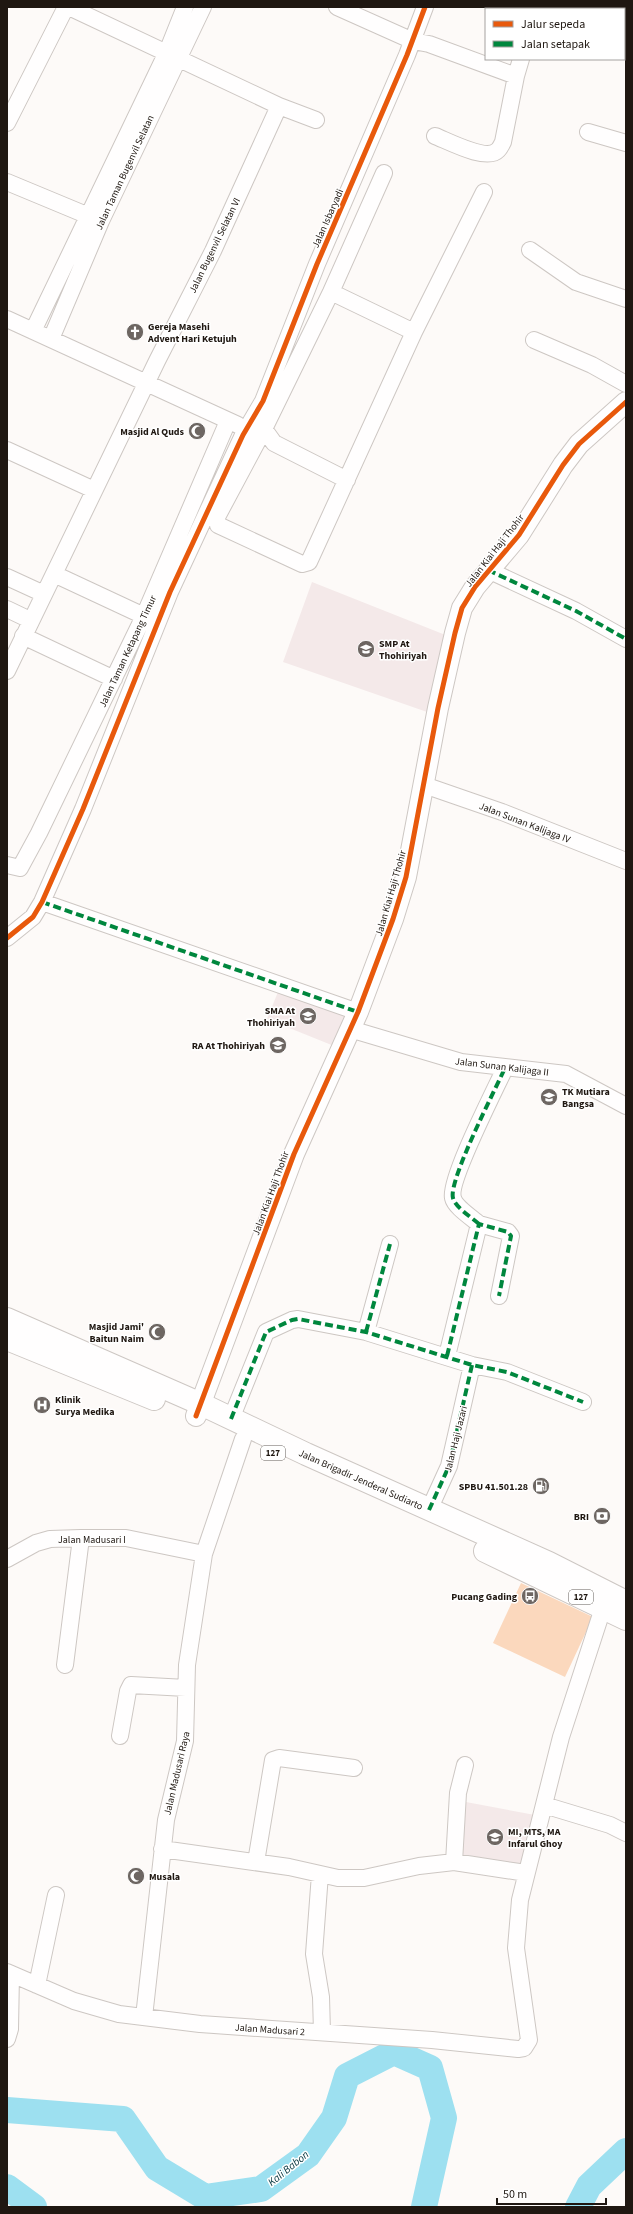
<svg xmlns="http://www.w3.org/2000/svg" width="633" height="2214" font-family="'Source Sans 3',sans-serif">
	<rect width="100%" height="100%" fill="#fdfaf8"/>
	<path fill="#f4e9e9" d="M 312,582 L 448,636 L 430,713 L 283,662 Z
		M 280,987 L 348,1012 L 334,1046 L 267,1019 Z
		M 466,1802 L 535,1815 L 524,1871 L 455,1858 Z"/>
	<path fill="#fbd8bd" d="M 521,1583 L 593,1617 L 565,1677 L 493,1643 Z"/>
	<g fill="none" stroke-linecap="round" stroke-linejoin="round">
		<path stroke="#9de0f0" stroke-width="26" d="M 7,2110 L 123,2119 L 157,2168 L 205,2197 L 261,2189 L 308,2155 L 334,2118 L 347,2076 L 394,2052 L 430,2068 L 444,2118 L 424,2207
			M 7,2187 L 34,2207
			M 578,2207 L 589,2186 L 626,2151"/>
		<defs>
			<path id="minor" d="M 69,7 L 279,106 L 316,120
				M 337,7 L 413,41 L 429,44 L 516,76
				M 538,9 L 539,7
				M 7,123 L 66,7
				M 588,132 L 626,143
				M 435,136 C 448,141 487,162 498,150 C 500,148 502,144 503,142 L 516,76 L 521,59
				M 384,173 L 331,292 L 264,429 L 217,517 L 218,525 L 302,564 L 309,562 L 414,332 L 484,192
				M 7,182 L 96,219
				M 530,250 L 576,282 L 626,299
				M 331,292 L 414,332
				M 7,319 L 238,425
				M 33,331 L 167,52 L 185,7
				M 51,339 L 101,221 L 203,7
				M 534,340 L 592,365 L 626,384
				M 255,424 L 264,429 L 274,443 L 347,480
				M 7,450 L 94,490
				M 488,570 L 576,611 L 626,639
				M 54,574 L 144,616
				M 7,577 L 44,594
				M 7,609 L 30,620
				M 23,636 L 114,679
				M 7,671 L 157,361 L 213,251 L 279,106
				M 424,785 L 502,812 L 626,861
				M 7,865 L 20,868 L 39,833 L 144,616 L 228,421
				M 42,902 L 358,1012
				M 7,938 L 33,917 L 42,902 L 83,809 L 170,592 L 243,435 L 263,401 L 317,264 L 407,55 L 425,7
				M 350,1029 L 461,1062 L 566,1074 L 626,1106
				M 479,1224 C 471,1217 455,1207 453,1198 C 448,1181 496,1088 505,1068
				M 366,1332 L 390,1244
				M 447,1356 L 479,1224 L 508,1232 L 511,1236 L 499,1296
				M 231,1419 L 266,1332 L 292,1320 L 298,1319 L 366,1332 L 472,1365 L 507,1372 L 583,1402
				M 429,1510 L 449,1466 L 472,1365
				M 7,1559 L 36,1543 L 50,1539 L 81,1538 L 126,1538 L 204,1554
				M 65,1665 L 81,1538
				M 120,1736 L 128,1691 L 131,1685 L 186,1688
				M 544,1805 L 610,1825 L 626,1833
				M 162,1849 L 289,1867 L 338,1878 L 364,1878 L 419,1866 L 454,1862 L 526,1873
				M 256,1862 L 273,1760 L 279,1758 L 354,1768
				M 454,1862 L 458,1793 L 465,1765
				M 320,1874 L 314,1954 L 321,1997 L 322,2032
				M 7,1972 L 74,2001 L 119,2014 L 200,2024 L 432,2040 L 518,2049 L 524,2048 L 529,2040 L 516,1948 L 520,1900 L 561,1737 L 603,1608
				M 37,1985 L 56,1895
				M 144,2017 L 166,1820 L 185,1741 L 187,1665 L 204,1554 L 243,1439
				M 7,2039 L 10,2029 L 11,1974"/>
			<path id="tertiary" d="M 196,1416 L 294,1154 L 358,1012 L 393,919 L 406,877 L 438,708 L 455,633 L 462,608 L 475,587 L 519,535 L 563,465 L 579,444 L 626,402"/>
			<path id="primary" d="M 7,1319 L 201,1404 L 306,1454 L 549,1563 L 626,1602
				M 7,1339 L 154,1399
				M 485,1551 L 626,1619"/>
		</defs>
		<use href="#minor" stroke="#cdc7c3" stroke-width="18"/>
		<use href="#tertiary" stroke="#cdc7c3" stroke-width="22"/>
		<use href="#primary" stroke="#cdc7c3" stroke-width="24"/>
		<use href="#minor" stroke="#fffefe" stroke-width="16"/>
		<use href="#tertiary" stroke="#fffefe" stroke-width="20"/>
		<use href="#primary" stroke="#fffefe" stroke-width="22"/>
		<path stroke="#00873e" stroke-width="4" stroke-dasharray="8 4" stroke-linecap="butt" d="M 488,570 L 576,611 L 626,639
			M 42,902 L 358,1012
			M 479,1224 C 471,1217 455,1207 453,1198 C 448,1181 496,1088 505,1068
			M 366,1332 L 390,1244
			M 447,1356 L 479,1224 L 508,1232 L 511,1236 L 499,1296
			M 231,1419 L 266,1332 L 292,1320 L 298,1319 L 366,1332 L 472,1365 L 507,1372 L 583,1402
			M 429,1510 L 449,1466 L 472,1365"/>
		<defs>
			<path id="cycleway" d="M 7,938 L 33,917 L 42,902 L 83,809 L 170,592 L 243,435 L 263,401 L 317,264 L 407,55 L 425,7
				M 196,1416 L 294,1154 L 358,1012 L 393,919 L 406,877 L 438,708 L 455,633 L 462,608 L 475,587 L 519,535 L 563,465 L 579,444 L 626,402"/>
		</defs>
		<use href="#cycleway" stroke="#fff" stroke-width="8"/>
		<use href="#cycleway" stroke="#e8590c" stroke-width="5"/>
	</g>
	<defs>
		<symbol id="church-disc" viewBox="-11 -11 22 22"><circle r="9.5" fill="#6d6662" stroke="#fff"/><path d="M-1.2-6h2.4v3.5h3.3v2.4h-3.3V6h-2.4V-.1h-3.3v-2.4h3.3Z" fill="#fff"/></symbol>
		<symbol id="mosque-disc" viewBox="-11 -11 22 22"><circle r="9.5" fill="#6d6662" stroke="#fff"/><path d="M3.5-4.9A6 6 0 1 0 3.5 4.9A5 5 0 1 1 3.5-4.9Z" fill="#fff"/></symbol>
		<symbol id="school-disc" viewBox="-11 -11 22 22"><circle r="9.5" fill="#6d6662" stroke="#fff"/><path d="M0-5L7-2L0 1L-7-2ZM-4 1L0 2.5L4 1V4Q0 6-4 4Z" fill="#fff"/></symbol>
		<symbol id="hospital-disc" viewBox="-11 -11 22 22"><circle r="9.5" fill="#6d6662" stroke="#fff"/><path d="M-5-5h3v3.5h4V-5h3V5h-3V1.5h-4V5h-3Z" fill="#fff"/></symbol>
		<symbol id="fuel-disc" viewBox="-11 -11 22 22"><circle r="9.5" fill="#6d6662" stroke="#fff"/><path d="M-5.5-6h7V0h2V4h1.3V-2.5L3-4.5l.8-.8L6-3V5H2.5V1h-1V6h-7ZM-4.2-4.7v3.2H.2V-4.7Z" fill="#fff"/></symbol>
		<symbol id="bank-disc" viewBox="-11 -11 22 22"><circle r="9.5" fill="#6d6662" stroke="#fff"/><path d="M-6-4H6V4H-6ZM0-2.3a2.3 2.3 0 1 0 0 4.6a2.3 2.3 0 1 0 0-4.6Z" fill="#fff"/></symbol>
		<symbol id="bus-disc" viewBox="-11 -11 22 22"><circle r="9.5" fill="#6d6662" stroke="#fff"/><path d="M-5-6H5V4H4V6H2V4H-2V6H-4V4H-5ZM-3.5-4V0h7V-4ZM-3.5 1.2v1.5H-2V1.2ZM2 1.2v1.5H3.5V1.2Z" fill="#fff"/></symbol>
	</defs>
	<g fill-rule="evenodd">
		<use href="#church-disc" x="125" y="322" width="20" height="20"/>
		<use href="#mosque-disc" x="187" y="421" width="20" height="20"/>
		<use href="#school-disc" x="356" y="639" width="20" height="20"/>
		<use href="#school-disc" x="298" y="1006" width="20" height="20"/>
		<use href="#school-disc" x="268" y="1035" width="20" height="20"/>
		<use href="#school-disc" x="539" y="1087" width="20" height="20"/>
		<use href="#mosque-disc" x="147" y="1322" width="20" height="20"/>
		<use href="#hospital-disc" x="32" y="1395" width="20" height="20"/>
		<use href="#fuel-disc" x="531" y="1476" width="20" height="20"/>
		<use href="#bank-disc" x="592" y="1506" width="20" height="20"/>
		<use href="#bus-disc" x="520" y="1586" width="20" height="20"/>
		<use href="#school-disc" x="485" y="1827" width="20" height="20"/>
		<use href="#mosque-disc" x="126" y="1866" width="20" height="20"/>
	</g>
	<g text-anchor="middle" stroke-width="3" stroke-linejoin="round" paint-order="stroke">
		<g fill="#fff" stroke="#625d58" stroke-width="1">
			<rect x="261" y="1446" width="24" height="14" rx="3"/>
			<rect x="569" y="1590" width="24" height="14" rx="3"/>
		</g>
		<g font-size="9" font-weight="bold" fill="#1f1711">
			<text x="273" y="1456">127</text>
			<text x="581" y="1600">127</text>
		</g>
		<g font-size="10" fill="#1f1711" stroke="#fff">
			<text transform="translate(124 172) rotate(-65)" y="4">Jalan Taman Bugenvil Selatan</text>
			<text transform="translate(327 218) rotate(-66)" y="4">Jalan Isbaryadi</text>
			<text transform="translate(214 245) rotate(-64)" y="4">Jalan Bugenvil Selatan VI</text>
			<text transform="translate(494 550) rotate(-52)" y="4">Jalan Kiai Haji Thohir</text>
			<text transform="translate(127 651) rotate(-65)" y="4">Jalan Taman Ketapang Timur</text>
			<text transform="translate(525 822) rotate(21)" y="4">Jalan Sunan Kalijaga IV</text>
			<text transform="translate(390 893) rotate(-74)" y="4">Jalan Kiai Haji Thohir</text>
			<text transform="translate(502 1066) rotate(7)" y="4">Jalan Sunan Kalijaga II</text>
			<text transform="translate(270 1193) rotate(-70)" y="4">Jalan Kiai Haji Thohir</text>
			<text transform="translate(455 1439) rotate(-76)" y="4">Jalan Haji Jazari</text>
			<text transform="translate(361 1479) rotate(24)" y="4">Jalan Brigadir Jenderal Sudiarto</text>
			<text x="92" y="1543">Jalan Madusari I</text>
			<text transform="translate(176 1773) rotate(-77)" y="4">Jalan Madusari Raya</text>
			<text transform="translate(270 2029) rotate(4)" y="4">Jalan Madusari 2</text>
		</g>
		<g font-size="10" font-weight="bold" fill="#1f1711" stroke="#fff" text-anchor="end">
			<text x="148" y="330" text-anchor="start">Gereja Masehi<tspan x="148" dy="12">Advent Hari Ketujuh</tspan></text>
			<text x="184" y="435">Masjid Al Quds</text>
			<text x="379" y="647" text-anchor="start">SMP At<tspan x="379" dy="12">Thohiriyah</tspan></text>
			<text x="295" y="1014">SMA At<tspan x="295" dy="12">Thohiriyah</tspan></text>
			<text x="265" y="1049">RA At Thohiriyah</text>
			<text x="562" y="1095" text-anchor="start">TK Mutiara<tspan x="562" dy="12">Bangsa</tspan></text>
			<text x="144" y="1330">Masjid Jami'<tspan x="144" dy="12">Baitun Naim</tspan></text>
			<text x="55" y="1403" text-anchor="start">Klinik<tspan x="55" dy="12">Surya Medika</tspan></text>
			<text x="528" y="1490">SPBU 41.501.28</text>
			<text x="589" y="1520">BRI</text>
			<text x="517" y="1600">Pucang Gading</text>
			<text x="508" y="1835" text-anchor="start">MI, MTS, MA<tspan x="508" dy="12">Infarul Ghoy</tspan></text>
			<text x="149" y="1880" text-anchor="start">Musala</text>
		</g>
		<g font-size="11" font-style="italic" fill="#05353f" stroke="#fff">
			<text transform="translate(288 2168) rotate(-39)" y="4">Kali Babon</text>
		</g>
	</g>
	<rect width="633" height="2214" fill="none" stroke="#1f1711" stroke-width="16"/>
	<rect x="485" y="8" width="140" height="52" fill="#ffffff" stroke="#a5a2a0"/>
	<rect x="493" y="21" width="20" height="6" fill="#e8590c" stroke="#a5a2a0"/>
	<text x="521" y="28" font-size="12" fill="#1f1711">Jalur sepeda</text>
	<rect x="493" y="41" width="20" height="6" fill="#00873e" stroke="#a5a2a0"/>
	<text x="521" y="48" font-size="12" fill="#1f1711">Jalan setapak</text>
	<path d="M497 2198v6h109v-6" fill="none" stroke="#1f1711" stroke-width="2"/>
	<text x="503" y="2198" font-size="12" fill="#1f1711" stroke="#ffffff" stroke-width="3" paint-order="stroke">50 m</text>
</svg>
